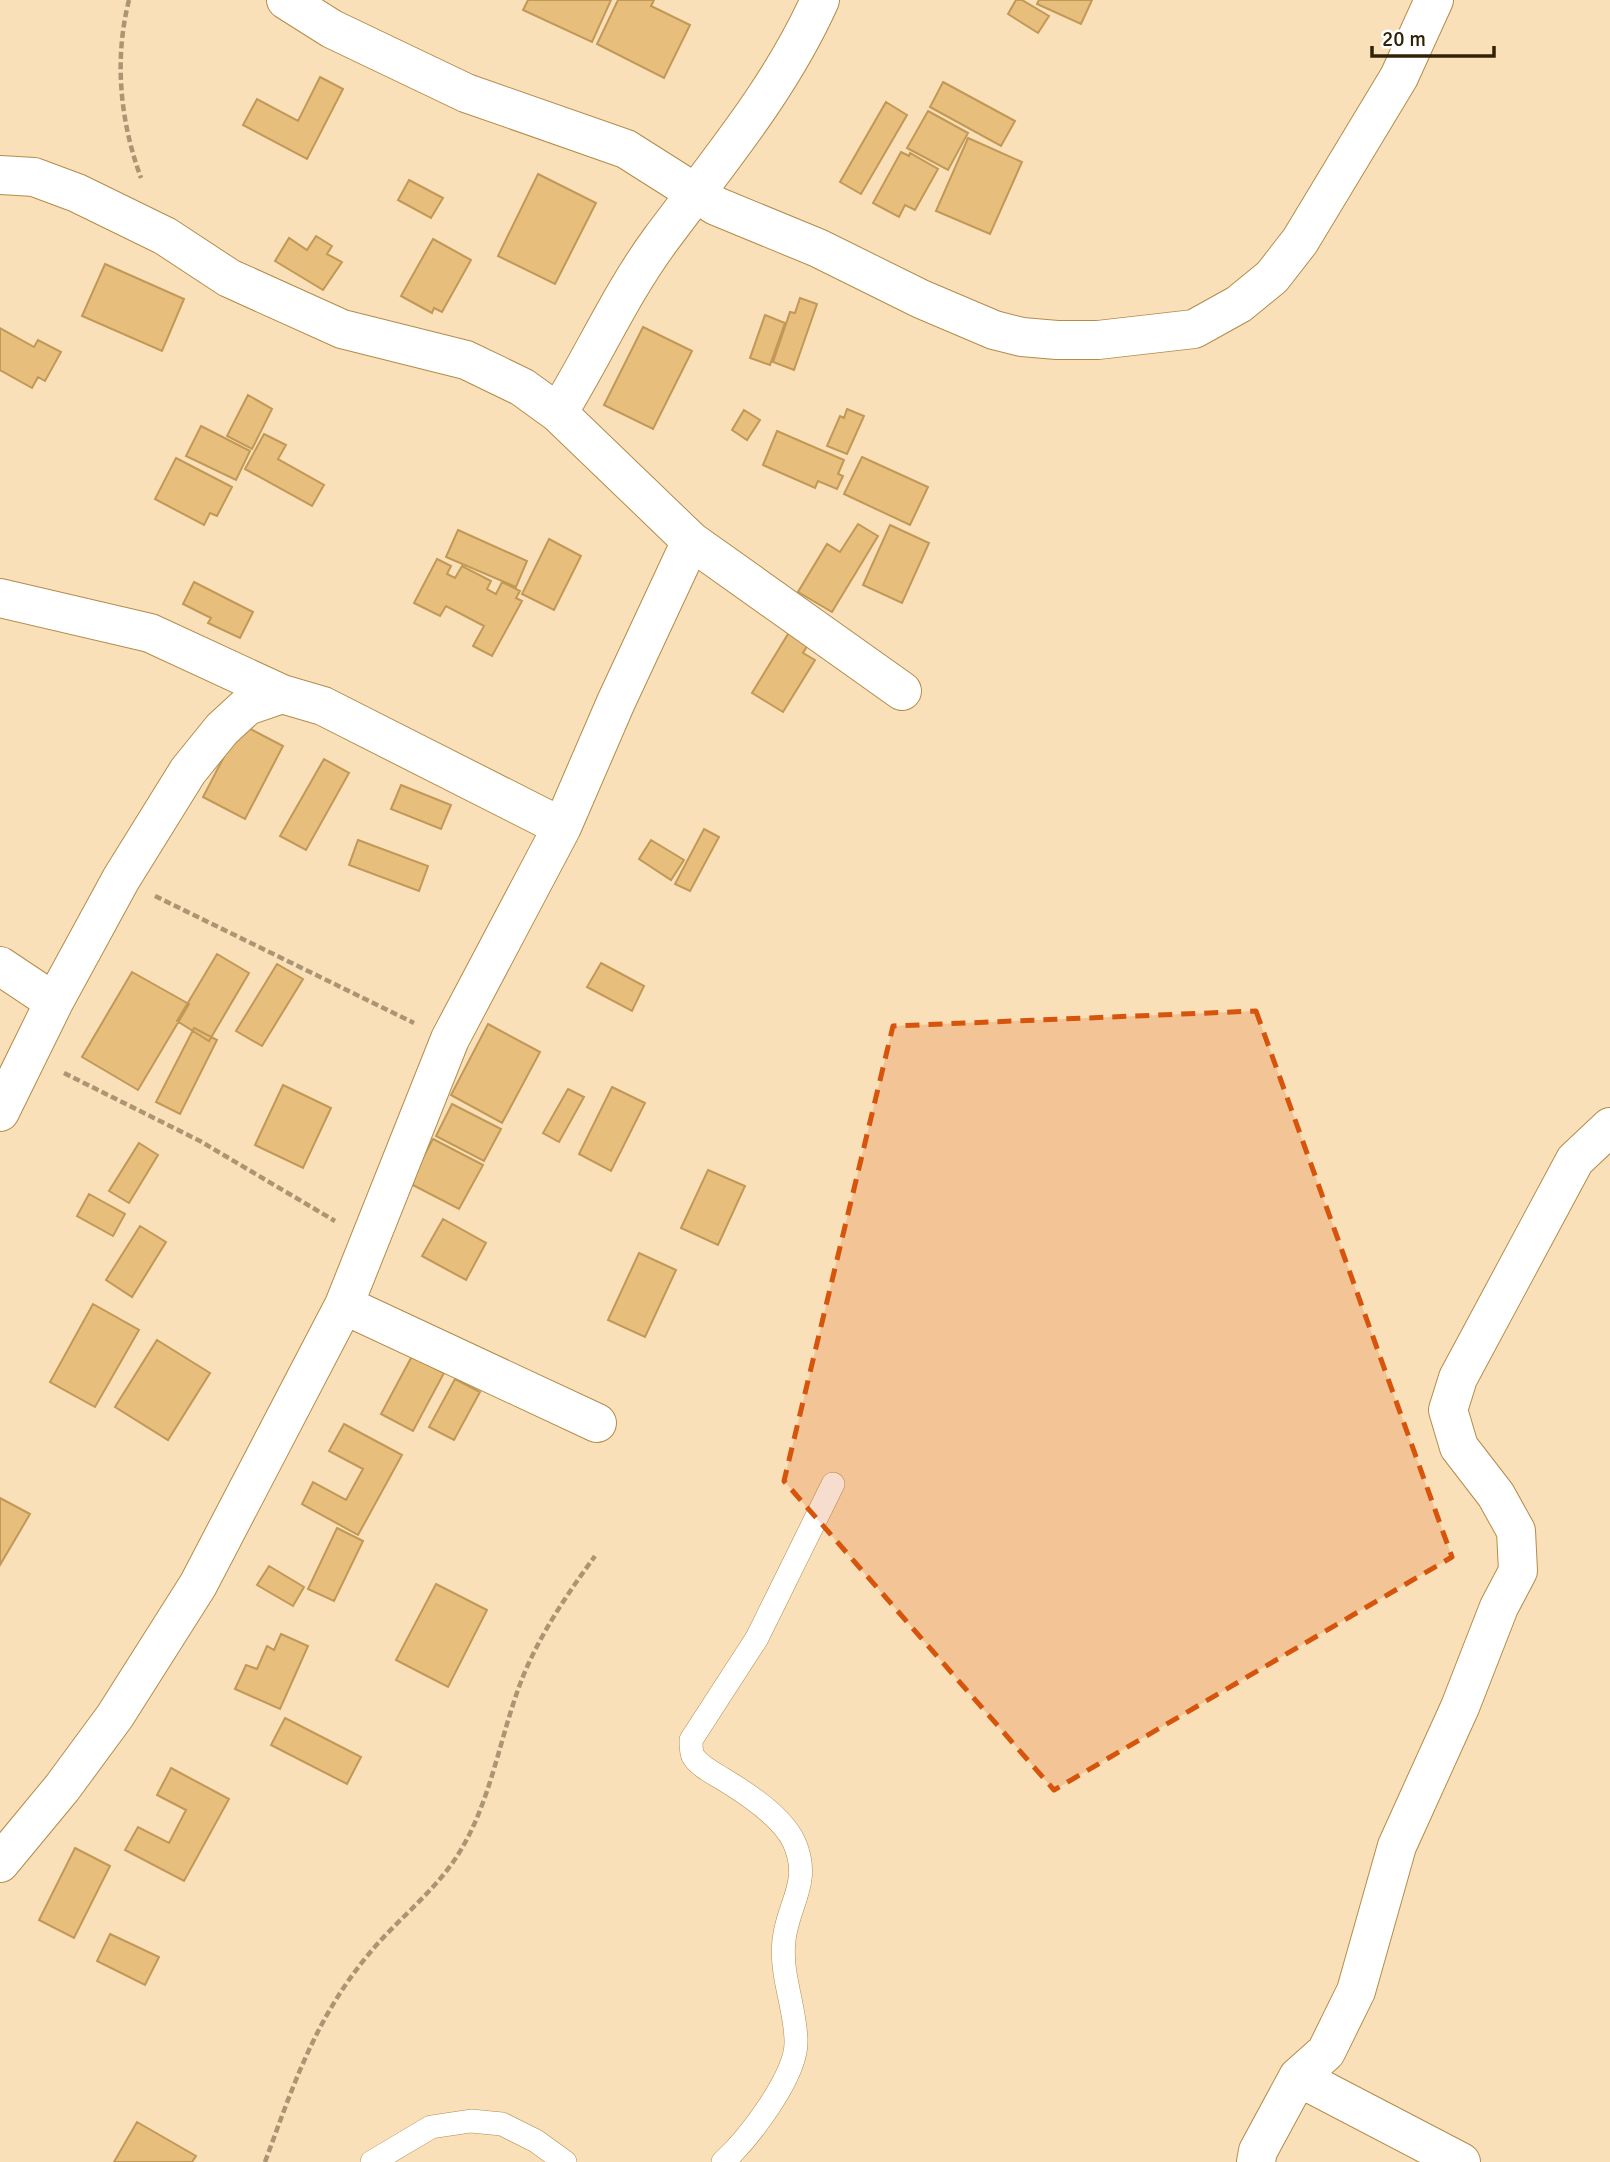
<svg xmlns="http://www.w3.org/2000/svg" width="1610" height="2162" font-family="Signika,sans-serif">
	<rect width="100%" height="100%" fill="#f9e0b9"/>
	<path fill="#e7be7b" stroke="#c19856" stroke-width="2" d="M 528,0 L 611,0 L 592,42 L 523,10 Z
		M 618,0 L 654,0 L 651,6 L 690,25 L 664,78 L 597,44 Z
		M 1016,0 L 1022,0 L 1049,16 L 1038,33 L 1008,14 Z
		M 1039,0 L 1092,0 L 1081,24 L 1037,4 Z
		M 320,77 L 343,89 L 307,159 L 243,125 L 257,99 L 298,121 Z
		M 943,82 L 1015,121 L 1001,146 L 930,107 Z
		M 886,102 L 907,115 L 861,194 L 840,182 Z
		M 928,111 L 968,133 L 948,170 L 907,148 Z
		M 968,138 L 1022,162 L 990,234 L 936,211 Z
		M 901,152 L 909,156 L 910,153 L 938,169 L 915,210 L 905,205 L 899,217 L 873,203 Z
		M 538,174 L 596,203 L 555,284 L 498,256 Z
		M 409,180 L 443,198 L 431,218 L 398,200 Z
		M 316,236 L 332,246 L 327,254 L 342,262 L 323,290 L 275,261 L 289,238 L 307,250 Z
		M 433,239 L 471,260 L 442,312 L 434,308 L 432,313 L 401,296 Z
		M 105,264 L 184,299 L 162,351 L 82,316 Z
		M 800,298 L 817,304 L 794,370 L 773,362 L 790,312 L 795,313 Z
		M 765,315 L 785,323 L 770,365 L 750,358 Z
		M 643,327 L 692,351 L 653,429 L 604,405 Z
		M 0,328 L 34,347 L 38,340 L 61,352 L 45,381 L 38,377 L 32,388 L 0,370 Z
		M 248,395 L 272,409 L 252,449 L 227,436 Z
		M 847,409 L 864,416 L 847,454 L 827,446 L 840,416 L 844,418 Z
		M 744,410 L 760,420 L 747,440 L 732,430 Z
		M 201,426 L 250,451 L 236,480 L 186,456 Z
		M 777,431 L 844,460 L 838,474 L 843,476 L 837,489 L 818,481 L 815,488 L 763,465 Z
		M 264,434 L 286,445 L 278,459 L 324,485 L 312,506 L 245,469 Z
		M 862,457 L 928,487 L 910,525 L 844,494 Z
		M 176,458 L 232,487 L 217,516 L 210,513 L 204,525 L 155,499 Z
		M 858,524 L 878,536 L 832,612 L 798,592 L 827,544 L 840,552 Z
		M 890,525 L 929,543 L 902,603 L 863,585 Z
		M 458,530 L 527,561 L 516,587 L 446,557 Z
		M 549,539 L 581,556 L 554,610 L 522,594 Z
		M 437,559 L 451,566 L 447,574 L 455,578 L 462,566 L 491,581 L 487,589 L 496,594 L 502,582 L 520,591 L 516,598 L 522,601 L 492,656 L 473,646 L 484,626 L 446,606 L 440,616 L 414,603 Z
		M 194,582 L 253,612 L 240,638 L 208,623 L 211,618 L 183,604 Z
		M 796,621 L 815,633 L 803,653 L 815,660 L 783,712 L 752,693 Z
		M 241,724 L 283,746 L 245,819 L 203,797 Z
		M 324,759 L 349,773 L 306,850 L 280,836 Z
		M 401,785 L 451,805 L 441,829 L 391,809 Z
		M 704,829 L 719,837 L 690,891 L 675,884 Z
		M 358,840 L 428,866 L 419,891 L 349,865 Z
		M 651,840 L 684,860 L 671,880 L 639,859 Z
		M 217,954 L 249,973 L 209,1041 L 177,1021 Z
		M 601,963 L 644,986 L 632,1011 L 587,987 Z
		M 277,964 L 303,979 L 262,1046 L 236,1031 Z
		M 132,972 L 189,1004 L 138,1090 L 82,1057 Z
		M 488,1024 L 540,1052 L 502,1123 L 451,1095 Z
		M 194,1028 L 217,1040 L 180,1114 L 156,1102 Z
		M 283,1085 L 331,1108 L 303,1168 L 255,1145 Z
		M 612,1087 L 645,1103 L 611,1171 L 579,1154 Z
		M 568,1089 L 584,1097 L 559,1142 L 543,1133 Z
		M 452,1104 L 501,1129 L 484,1161 L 436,1136 Z
		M 433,1139 L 483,1165 L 459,1209 L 409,1183 Z
		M 139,1143 L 158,1155 L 129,1203 L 109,1191 Z
		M 708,1170 L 745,1186 L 718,1245 L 681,1228 Z
		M 89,1194 L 125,1214 L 113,1236 L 77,1216 Z
		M 443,1219 L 486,1243 L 466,1280 L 422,1256 Z
		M 140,1226 L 166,1242 L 132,1297 L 106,1280 Z
		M 639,1253 L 676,1270 L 645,1337 L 608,1320 Z
		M 93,1304 L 139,1330 L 95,1407 L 50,1382 Z
		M 157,1340 L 210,1373 L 168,1440 L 115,1407 Z
		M 412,1356 L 444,1373 L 413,1431 L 381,1414 Z
		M 455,1379 L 480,1392 L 454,1440 L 429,1427 Z
		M 344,1424 L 402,1455 L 358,1535 L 302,1504 L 313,1482 L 346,1500 L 363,1469 L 329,1451 Z
		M 0,1498 L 30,1514 L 0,1565 Z
		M 337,1528 L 363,1541 L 334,1601 L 308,1589 Z
		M 269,1566 L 304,1587 L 293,1606 L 257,1585 Z
		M 436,1584 L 487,1610 L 448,1687 L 396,1660 Z
		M 281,1634 L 308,1646 L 280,1709 L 235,1689 L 246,1665 L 257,1669 L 267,1646 L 274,1650 Z
		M 285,1718 L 361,1757 L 347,1784 L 271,1745 Z
		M 171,1768 L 229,1799 L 184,1881 L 125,1850 L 138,1827 L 169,1843 L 186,1810 L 157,1795 Z
		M 75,1848 L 110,1866 L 74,1938 L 39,1920 Z
		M 110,1934 L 159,1957 L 145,1985 L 97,1961 Z
		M 137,2122 L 196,2156 L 192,2162 L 114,2162 Z"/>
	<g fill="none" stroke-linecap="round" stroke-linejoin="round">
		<defs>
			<path id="service" d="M 372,2162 L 431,2127 L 471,2121 L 502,2124 L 536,2141 L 565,2162
				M 723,2162 C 748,2139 798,2075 796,2040 C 795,2005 780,1975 784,1940 C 788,1903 812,1882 794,1842 C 782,1816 746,1793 723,1779 C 713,1773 699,1766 693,1756 C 691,1752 691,1745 691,1740 L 757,1638 L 833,1484"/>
			<path id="minor" d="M 286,0 L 332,29 L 466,93 L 626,149 L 716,206 L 818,248 L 921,299 L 994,330 L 1022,337 L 1057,340 L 1098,340 L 1194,329 L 1239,304 L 1272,277 L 1300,241 L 1399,77 L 1434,0
				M 0,175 L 34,177 L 77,193 L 165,236 L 229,278 L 342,329 L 466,360 L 522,387 L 558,413 L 691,541 L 902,691
				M 558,413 C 594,355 621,293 661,239 C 719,161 780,89 820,0
				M 0,598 L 150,633 L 282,694
				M 0,966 L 54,1002
				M 0,1112 L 54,1002 L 121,879 L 188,771 L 222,729 L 247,706 L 282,694 L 323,706 L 562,827
				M 344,1305 L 597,1423
				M 0,1863 L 62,1788 L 115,1716 L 198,1585 L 344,1305 L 450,1039 L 562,827 L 616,702 L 691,541
				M 1298,2077 L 1461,2162
				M 1256,2162 L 1258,2151 L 1298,2077 L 1326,2052 L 1356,1991 L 1397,1846 L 1460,1707 L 1499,1607 L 1518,1571 L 1516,1531 L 1496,1495 L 1459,1447 L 1448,1410 L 1458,1378 L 1575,1160 L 1610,1127"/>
		</defs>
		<use href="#service" stroke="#b48c49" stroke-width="24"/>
		<use href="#minor" stroke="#b48c49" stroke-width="40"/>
		<path stroke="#ab9572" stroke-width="4.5" stroke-dasharray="7 3.5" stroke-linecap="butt" d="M 129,0 C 114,59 120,121 141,178
			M 155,896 L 414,1023
			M 64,1073 L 200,1141 L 335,1221
			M 265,2162 C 293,2086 315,2019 368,1955 C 398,1918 438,1890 462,1848 C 493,1795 501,1730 524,1674 C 542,1631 568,1593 595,1556"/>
		<use href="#service" stroke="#fff" stroke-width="23"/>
		<use href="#minor" stroke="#fff" stroke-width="38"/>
	</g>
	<path fill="#d6540b" fill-opacity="0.2" stroke="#d6540b" stroke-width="5" stroke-dasharray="14 9" stroke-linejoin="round" d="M 1256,1011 L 1452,1557 L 1054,1790 L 784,1481 L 893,1026 Z"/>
	<path d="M1372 46v10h122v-10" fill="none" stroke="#322205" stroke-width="3.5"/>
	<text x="1382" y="46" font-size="21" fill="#322205" stroke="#ffffff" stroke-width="5" paint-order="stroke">20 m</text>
</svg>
